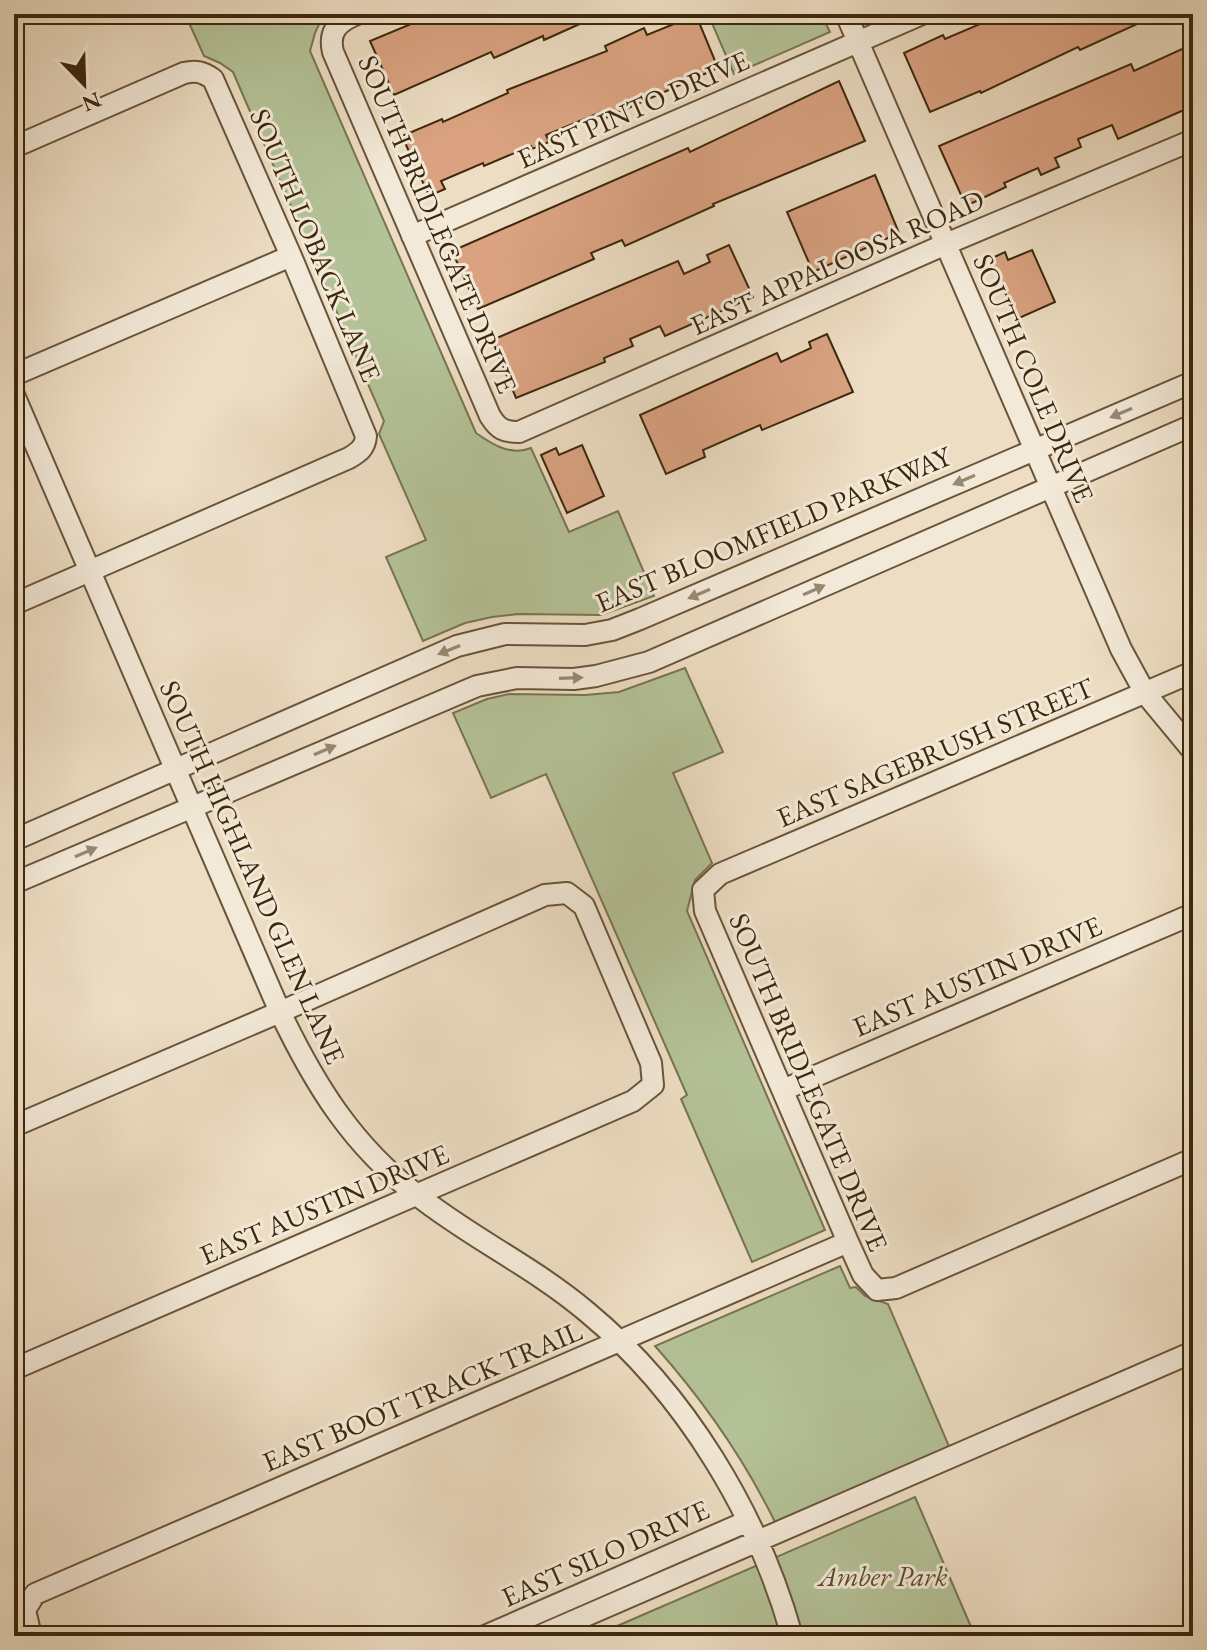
<svg xmlns="http://www.w3.org/2000/svg" width="1207" height="1650" font-family="'EB Garamond',serif">
	<rect width="100%" height="100%" fill="#edddc3"/>
	<filter id="stains"><feTurbulence type="fractalNoise" baseFrequency=".0025" numOctaves="4"/><feColorMatrix values="0 0 0 0 .2 0 0 0 0 .09 0 0 0 0 .02 0 0 0 .5 -.17"/></filter>
	<radialGradient id="worn" r=".72"><stop offset=".6" stop-color="#630" stop-opacity="0"/><stop offset="1" stop-color="#630" stop-opacity=".3"/></radialGradient>
	<path fill="#b4c297" stroke="#787551" stroke-width="2" d="M 185,14 L 324,14 L 315,33 L 310,51 L 476,433 C 493,445 511,456 531,448 L 569,532 L 618,511 L 654,596 L 601,615 L 518,614 L 492,617 L 465,623 L 423,641 L 386,557 L 426,540 L 379,434 L 384,421 L 233,72 L 220,63 L 204,56 Z
		M 708,14 L 821,14 L 830,32 L 734,74 Z
		M 685,668 L 723,752 L 673,773 L 712,863 L 695,880 L 687,911 L 825,1230 L 752,1262 L 681,1099 L 687,1095 L 546,774 L 491,798 L 453,713 L 487,699 L 509,694 L 585,695 L 619,692 Z
		M 840,1266 L 850,1288 L 856,1287 L 865,1296 L 888,1304 L 951,1451 L 777,1526 C 745,1460 704,1401 655,1346 Z
		M 915,1497 L 975,1636 L 594,1636 Z"/>
	<path fill="#daa281" stroke="#3c280b" stroke-width="2" d="M 435,14 L 602,14 L 544,40 L 543,36 L 494,58 L 491,52 L 394,95 L 370,41 Z
		M 1015,14 L 1159,14 L 1080,50 L 1078,47 L 981,93 L 980,91 L 930,112 L 904,53 L 943,35 L 945,39 L 994,18 L 996,23 Z
		M 696,15 L 718,68 L 604,119 L 601,112 L 546,135 L 549,142 L 532,149 L 531,146 L 484,166 L 483,163 L 441,181 L 445,189 L 429,196 L 402,136 L 442,119 L 443,122 L 508,93 L 507,90 L 607,51 L 605,46 L 644,28 L 647,35 Z
		M 1182,49 L 1193,73 L 1193,106 L 1118,139 L 1112,125 L 1078,139 L 1081,147 L 1055,158 L 1059,167 L 1041,175 L 1038,168 L 1004,183 L 1006,187 L 966,206 L 939,146 L 1131,64 L 1134,71 Z
		M 839,81 L 865,141 L 713,204 L 714,206 L 625,246 L 622,240 L 591,253 L 594,259 L 478,309 L 452,251 L 688,148 L 690,152 Z
		M 875,175 L 899,233 L 813,272 L 787,212 Z
		M 729,245 L 753,297 L 665,336 L 660,326 L 630,339 L 633,346 L 604,358 L 605,362 L 516,398 L 492,340 L 678,261 L 684,274 L 710,262 L 707,255 Z
		M 1032,250 L 1055,302 L 1017,319 L 990,259 L 1005,252 L 1008,260 Z
		M 827,334 L 853,392 L 762,430 L 760,425 L 703,450 L 705,457 L 666,474 L 640,415 L 777,353 L 781,362 L 811,348 L 809,342 Z
		M 582,445 L 604,496 L 567,513 L 541,455 L 556,448 L 559,455 Z"/>
	<g fill="none" stroke-linecap="round" stroke-linejoin="round">
		<defs>
			<path id="minor" d="M 357,14 C 338,22 328,31 333,52 L 490,416 C 498,429 504,432 519,432 L 946,244 L 1193,140
				M 846,14 L 1121,649 L 1145,693 L 1193,751
				M 14,147 L 184,73 C 196,70 203,72 213,79 L 291,256 L 366,436 C 365,448 359,452 349,458 L 14,604
				M 412,236 L 922,14
				M 14,375 L 291,256
				M 14,395 L 280,1012 C 315,1085 352,1145 417,1195 C 471,1238 534,1267 587,1312 C 685,1393 758,1514 792,1636
				M 1193,672 L 720,874 L 703,890 L 705,911 L 848,1242 L 863,1275 L 877,1290 L 896,1288 L 1193,1159
				M 14,840 L 457,646 L 505,634 L 585,635 L 612,630 L 640,619 L 1193,382
				M 14,883 L 477,686 L 517,678 L 574,679 L 596,676 L 649,662 L 1193,425
				M 783,1090 L 1193,914
				M 14,1126 L 280,1012 L 545,895 L 567,893 L 584,906 L 651,1063 L 653,1085 L 633,1101 L 14,1369
				M 31,1636 L 25,1610 L 35,1594 L 848,1242
				M 485,1636 L 748,1521
				M 539,1636 L 1193,1352"/>
		</defs>
		<use href="#minor" stroke="#685539" stroke-width="24"/>
		<use href="#minor" stroke="#f3e9d8" stroke-width="20"/>
	</g>
	<defs><path id="oneway-solid" d="M-6-.8H1V-3.2L6.5 0L1 3.2V.8H-6Z" transform="scale(2)"/></defs>
	<g fill="#988872">
		<use href="#oneway-solid" transform="translate(1121 413) rotate(157)"/>
		<use href="#oneway-solid" transform="translate(964 480) rotate(157)"/>
		<use href="#oneway-solid" transform="translate(814 590) rotate(-24)"/>
		<use href="#oneway-solid" transform="translate(699 594) rotate(157)"/>
		<use href="#oneway-solid" transform="translate(449 650) rotate(158)"/>
		<use href="#oneway-solid" transform="translate(571 678) rotate(-2)"/>
		<use href="#oneway-solid" transform="translate(325 750) rotate(-23)"/>
		<use href="#oneway-solid" transform="translate(86 852) rotate(-23)"/>
	</g>
	<g text-anchor="middle" stroke-width="6" stroke-linejoin="round" paint-order="stroke">
		<g font-size="28" fill="#3c280b" stroke="#f3e9d8">
			<text transform="translate(633 109) rotate(-24)" y="10">EAST PINTO DRIVE</text>
			<text transform="translate(438 224) rotate(67)" y="10">SOUTH BRIDLEGATE DRIVE</text>
			<text transform="translate(316 245) rotate(67)" y="10">SOUTH LOBACK LANE</text>
			<text transform="translate(837 262) rotate(-24)" y="10">EAST APPALOOSA ROAD</text>
			<text transform="translate(1034 378) rotate(67)" y="10">SOUTH COLE DRIVE</text>
			<text transform="translate(773 529) rotate(-23)" y="10">EAST BLOOMFIELD PARKWAY</text>
			<text transform="translate(935 752) rotate(-23)" y="10">EAST SAGEBRUSH STREET</text>
			<text transform="translate(253 872) rotate(66)" y="10">SOUTH HIGHLAND GLEN LANE</text>
			<text transform="translate(977 976) rotate(-23)" y="10">EAST AUSTIN DRIVE</text>
			<text transform="translate(809 1082) rotate(67)" y="10">SOUTH BRIDLEGATE DRIVE</text>
			<text transform="translate(324 1204) rotate(-23)" y="10">EAST AUSTIN DRIVE</text>
			<text transform="translate(422 1396) rotate(-23)" y="10">EAST BOOT TRACK TRAIL</text>
			<text transform="translate(605 1553) rotate(-24)" y="10">EAST SILO DRIVE</text>
		</g>
		<g font-size="28" font-style="italic" fill="#5a4e2e" stroke="#f3e9d8">
			<text x="883" y="1586">Amber Park</text>
		</g>
	</g>
	<rect width="1207" height="1650" fill="none" stroke="#edddc3" stroke-width="48"/>
	<rect x="16" y="16" width="1175" height="1618" fill="none" stroke="#3c280b" stroke-width="4"/>
	<rect x="24" y="24" width="1159" height="1602" fill="none" stroke="#3c280b" stroke-width="2"/>
	<g transform="translate(84 84) rotate(157)" stroke="#f3e9d8" stroke-width="6" paint-order="stroke">
	<path d="M0-6L14 30L0 20L-14 30Z" fill="#3c280b"/>
	<text y="-12" font-size="22" font-weight="bold" text-anchor="middle" fill="#3c280b">N</text>
	</g>
	<rect width="100%" height="100%" filter="url(#stains)"/>
	<rect width="100%" height="100%" fill="url(#worn)"/>
</svg>
